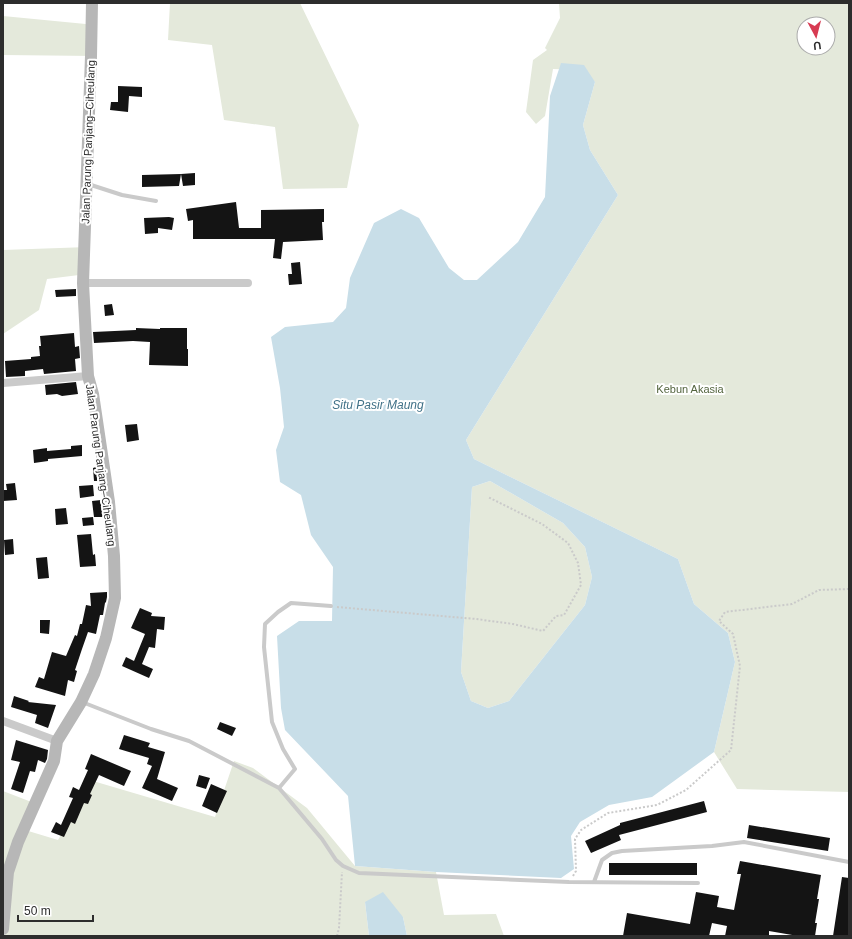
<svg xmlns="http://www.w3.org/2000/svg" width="852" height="939" font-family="Helvetica,sans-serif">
	<rect width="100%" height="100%" fill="#fff"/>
	<path fill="#e4e9db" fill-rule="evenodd" d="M 170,3 L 300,3 L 359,125 L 347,188 L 283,189 L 275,127 L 224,120 L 212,45 L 168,40 Z
		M 559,3 L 849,3 L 849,792 L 737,789 L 714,752 L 735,662 L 728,633 L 694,604 L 678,559 L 474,459 L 466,440 L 618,195 L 590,150 L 583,125 L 595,82 L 582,70 L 553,69 L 545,116 L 536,124 L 526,112 L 533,60 L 547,50 L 545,48 L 560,18 ZM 804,24 L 828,24 L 828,48 L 804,48 Z
		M 3,16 L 96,25 L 95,56 L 3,55 Z
		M 88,247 L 87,274 L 47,279 L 39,310 L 3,334 L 3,250 Z
		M 490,481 L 563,523 L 585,547 L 592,577 L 585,605 L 509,701 L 488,708 L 471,701 L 461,672 L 472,487 Z
		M 234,761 L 253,768 L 307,808 L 355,866 L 436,872 L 444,915 L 496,914 L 504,936 L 407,936 L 403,917 L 365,902 L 369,936 L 3,936 L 3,791 L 34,803 L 25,830 L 58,840 L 93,781 L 215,817 Z"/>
	<path fill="#c8dee8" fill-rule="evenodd" d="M 561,63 L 584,65 L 595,82 L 583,125 L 590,150 L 618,195 L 466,440 L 474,459 L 678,559 L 694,604 L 728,633 L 735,662 L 714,752 L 652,797 L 609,805 L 580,822 L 571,836 L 574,869 L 561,878 L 436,872 L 355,866 L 348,796 L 285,730 L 281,708 L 277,636 L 299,621 L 332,621 L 333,567 L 311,535 L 301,495 L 280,482 L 276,450 L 284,427 L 280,388 L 271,337 L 285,327 L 333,322 L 346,308 L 350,278 L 374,223 L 401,209 L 419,218 L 449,268 L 464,280 L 477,280 L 518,242 L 545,197 L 550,96 ZM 490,481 L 563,523 L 585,547 L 592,577 L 585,605 L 509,701 L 488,708 L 471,701 L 461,672 L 472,487 Z
		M 383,892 L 403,917 L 407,936 L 369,936 L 365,902 Z"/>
	<path fill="#141414" d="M 118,86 L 142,87 L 142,97 L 129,96 L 128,112 L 110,110 L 111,102 L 118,102 Z
		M 195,173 L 195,185 L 183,186 L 181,174 Z
		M 181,174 L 179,186 L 142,187 L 142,175 Z
		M 236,202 L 239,228 L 261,228 L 261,210 L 324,209 L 324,222 L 322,222 L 323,240 L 283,242 L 281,259 L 273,258 L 275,239 L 193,239 L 193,220 L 188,221 L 186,209 Z
		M 169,217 L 174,218 L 172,230 L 158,228 L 158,233 L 145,234 L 144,218 Z
		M 300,262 L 302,284 L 289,285 L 288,274 L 292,274 L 291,263 Z
		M 76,289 L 76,296 L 56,297 L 55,290 Z
		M 112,304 L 114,315 L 105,316 L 104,305 Z
		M 136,328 L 160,329 L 160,328 L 187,328 L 187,349 L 188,349 L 188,366 L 149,365 L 150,342 L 133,341 L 94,343 L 93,332 L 136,330 Z
		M 74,333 L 75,347 L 79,346 L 80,358 L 75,359 L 76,371 L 44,374 L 43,369 L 25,371 L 25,376 L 6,377 L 5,361 L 31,359 L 31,357 L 40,356 L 39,346 L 41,346 L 40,336 Z
		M 76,382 L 78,394 L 62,396 L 57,394 L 46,395 L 45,385 Z
		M 137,424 L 139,440 L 127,442 L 125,425 Z
		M 82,445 L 82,456 L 48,459 L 48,461 L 34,463 L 33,450 L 47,448 L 47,451 L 71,449 L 71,446 Z
		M 96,467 L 98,481 L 94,481 L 93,468 Z
		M 15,483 L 17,500 L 3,501 L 3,490 L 7,490 L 6,484 Z
		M 93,485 L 94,496 L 80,498 L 79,486 Z
		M 101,500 L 103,517 L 94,517 L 92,501 Z
		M 66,508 L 68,524 L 56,525 L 55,509 Z
		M 93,517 L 94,525 L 83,526 L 82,518 Z
		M 91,534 L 93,555 L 95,554 L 96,566 L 80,567 L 77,535 Z
		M 13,539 L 14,554 L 5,555 L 4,540 Z
		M 47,557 L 49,578 L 38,579 L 36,558 Z
		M 107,592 L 107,597 L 106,602 L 105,603 L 103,615 L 100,615 L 96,634 L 88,632 L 82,649 L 75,670 L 77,671 L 74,682 L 68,680 L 65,696 L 35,687 L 39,677 L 44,679 L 52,652 L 66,656 L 75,635 L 77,636 L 80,624 L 82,624 L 86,605 L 91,606 L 90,593 Z
		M 140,608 L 152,613 L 151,616 L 165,617 L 164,630 L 157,629 L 155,648 L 149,647 L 142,664 L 153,669 L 149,678 L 122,666 L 126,657 L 134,661 L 145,634 L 131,628 Z
		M 40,620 L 50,620 L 49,634 L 40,633 Z
		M 14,696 L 29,701 L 28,702 L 56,705 L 48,728 L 35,723 L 37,715 L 11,707 Z
		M 220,722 L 236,728 L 232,736 L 217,729 Z
		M 124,735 L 150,743 L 148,747 L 165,752 L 157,779 L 178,788 L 172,801 L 142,788 L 152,766 L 147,764 L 149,758 L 119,749 Z
		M 16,740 L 48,750 L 47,759 L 45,763 L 38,760 L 35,772 L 30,771 L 23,793 L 11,789 L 20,762 L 11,760 Z
		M 91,754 L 131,771 L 124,786 L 99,775 L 90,794 L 92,795 L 88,804 L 84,803 L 75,824 L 71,822 L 64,837 L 51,832 L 56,822 L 61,825 L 73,798 L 69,797 L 73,787 L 79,790 L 88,770 L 85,769 Z
		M 199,775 L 210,778 L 206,789 L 196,786 Z
		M 211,784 L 227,791 L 217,813 L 202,806 Z
		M 704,801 L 707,812 L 619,835 L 621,840 L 591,853 L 585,841 L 620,825 L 620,823 Z
		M 749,825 L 830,838 L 828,851 L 747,838 Z
		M 740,861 L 821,875 L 817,899 L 819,899 L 815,923 L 817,923 L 815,936 L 798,936 L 769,931 L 769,936 L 725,936 L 727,926 L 712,923 L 709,936 L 623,936 L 627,913 L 690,924 L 696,892 L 719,896 L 717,907 L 734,910 L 741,874 L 737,874 Z
		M 609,863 L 697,863 L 697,875 L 609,875 Z
		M 842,877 L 849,878 L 849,936 L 833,936 Z"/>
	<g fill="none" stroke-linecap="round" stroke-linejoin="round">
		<path stroke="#cacaca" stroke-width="2" stroke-dasharray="2 2" stroke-linecap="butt" d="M 337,607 L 476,619 L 513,624 L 543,631 L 556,616 L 564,615 L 581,585 L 578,563 L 568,543 L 542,524 L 488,497
			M 573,876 L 576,871 L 575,839 L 581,830 L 608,813 L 657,805 L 686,790 L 731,750 L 740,666 L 733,634 L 719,621 L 725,612 L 792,604 L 819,590 L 849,589
			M 337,936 L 339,928 L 342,872"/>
		<path stroke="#cacaca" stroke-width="4" d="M 88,184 L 122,195 L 156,201
			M 82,702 L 151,729 L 189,741 L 279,788 L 322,839 L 336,860 L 343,866 L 359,873 L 569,882 L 698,883
			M 279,788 L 295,769 L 283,749 L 272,722 L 264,647 L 265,624 L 278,612 L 291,603 L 331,606
			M 594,882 L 602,860 L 612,853 L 622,851 L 712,846 L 744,842 L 849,862"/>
		<path stroke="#cacaca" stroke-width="8" d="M 83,283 L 248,283
			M 3,383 L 88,376
			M 3,721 L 57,741"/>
		<path stroke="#b7b7b7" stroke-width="12" d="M 3,929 L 8,872 L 18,842 L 54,761 L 57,741 L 81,702 L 94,674 L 106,638 L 115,598 L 114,556 L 109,502 L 93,394 L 88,376 L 83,283 L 91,56 L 92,3"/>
	</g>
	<g text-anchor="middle" stroke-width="4" stroke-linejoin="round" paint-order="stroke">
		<g font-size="11" fill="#2d2d2d" stroke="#fff">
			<text transform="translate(88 142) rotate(-88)" y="4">Jalan Parung Panjang–Ciheulang</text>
			<text transform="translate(101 465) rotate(82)" y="4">Jalan Parung Panjang–Ciheulang</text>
		</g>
		<g font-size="11" fill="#53643e" stroke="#fff">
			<text x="690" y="393">Kebun Akasia</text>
		</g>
		<g font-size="12" font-style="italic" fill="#417288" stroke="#fff">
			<text x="378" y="409">Situ Pasir Maung</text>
		</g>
	</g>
	<rect width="852" height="939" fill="none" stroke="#2d2d2d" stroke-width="8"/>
	<g transform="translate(816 36) rotate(173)"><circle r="19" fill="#ffffff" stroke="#ababab"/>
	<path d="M0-3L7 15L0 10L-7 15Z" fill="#d73b52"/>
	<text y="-6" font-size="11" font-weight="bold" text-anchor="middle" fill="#2d2d2d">U</text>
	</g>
	<path d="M18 915v6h75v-6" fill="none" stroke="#2d2d2d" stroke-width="2"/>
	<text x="24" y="915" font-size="12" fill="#2d2d2d" stroke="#ffffff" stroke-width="3" paint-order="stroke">50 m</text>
</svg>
